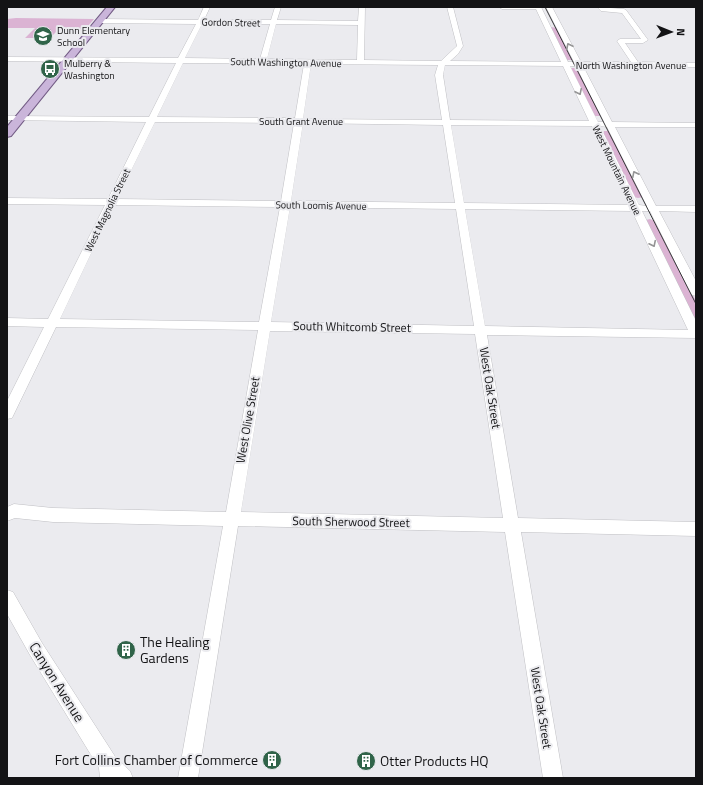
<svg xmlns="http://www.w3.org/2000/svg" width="703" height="785" font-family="'Titillium Web',sans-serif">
	<rect width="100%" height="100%" fill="#ebebef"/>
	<path fill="#dbb3d3" d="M 16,18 L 94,19 L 82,33 L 56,32 L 52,36 L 44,36 L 42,38 L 25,38 L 35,28 L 7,28 L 7,19 Z
		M 551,27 L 557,28 L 572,60 L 567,60 Z
		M 571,68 L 577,68 L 601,116 L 594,116 Z
		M 604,131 L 609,131 L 643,197 L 638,198 L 634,197 L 602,132 Z
		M 650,219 L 655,221 L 696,301 L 696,318 L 694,317 L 646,220 Z"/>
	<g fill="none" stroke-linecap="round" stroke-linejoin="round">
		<defs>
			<path id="minor" d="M 204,7 L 210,7 L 204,20 L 271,20 L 275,7 L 281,7 L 277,20 L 358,21 L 359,7 L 365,7 L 364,60 L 441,61 L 457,46 L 447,7 L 453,7 L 463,46 L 458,54 L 450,61 L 561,62 L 536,9 L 502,9 L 499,7 L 541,7 L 568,62 L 574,62 L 546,7 L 552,7 L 581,62 L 631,62 L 617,41 L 620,39 L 641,39 L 622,13 L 601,11 L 597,7 L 624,9 L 626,10 L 648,40 L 643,43 L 625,43 L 638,62 L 696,63 L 696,67 L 583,66 L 612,122 L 696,123 L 696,127 L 615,127 L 656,206 L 696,206 L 696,212 L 659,211 L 696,281 L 696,296 L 692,295 L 690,292 L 650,211 L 642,211 L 696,321 L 696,338 L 487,335 L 518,518 L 696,522 L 696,536 L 521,532 L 563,778 L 543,778 L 505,532 L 238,526 L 198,778 L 178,778 L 223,526 L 53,522 L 15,518 L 7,521 L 7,507 L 14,504 L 53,508 L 226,512 L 258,330 L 56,327 L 12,418 L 7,419 L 7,401 L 44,327 L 7,326 L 7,318 L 48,319 L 105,205 L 7,204 L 7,198 L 108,199 L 146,122 L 7,120 L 7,116 L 149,117 L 176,63 L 7,61 L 7,57 L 178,58 L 196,24 L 100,23 L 97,21 L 100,19 L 198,20 ZM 202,24 L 270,24 L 260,59 L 185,58 ZM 276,24 L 358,25 L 357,60 L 267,59 ZM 183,63 L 304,64 L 295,118 L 157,117 ZM 311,64 L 438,65 L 435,75 L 442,120 L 303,119 ZM 445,65 L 563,66 L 589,121 L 450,120 L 443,75 ZM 570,66 L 576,66 L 604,122 L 598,122 ZM 155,122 L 294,123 L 281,201 L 117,199 ZM 303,123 L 443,125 L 455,203 L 291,201 ZM 451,125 L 592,126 L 629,205 L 464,203 ZM 600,126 L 607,127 L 647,206 L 639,205 ZM 114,205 L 280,207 L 259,322 L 60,319 ZM 290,207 L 456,209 L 474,326 L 271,322 ZM 465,209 L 632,211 L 688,330 L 485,326 ZM 270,331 L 475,334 L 503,518 L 241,512 Z
				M 7,590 L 13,592 L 42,643 L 116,758 L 130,771 L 133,778 L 100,778 L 99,768 L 30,655 L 7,614 Z"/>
			<path id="major" d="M 107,7 L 115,7 L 11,136 L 7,137 L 7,127 Z"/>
		</defs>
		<use href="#minor" stroke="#c0c0c4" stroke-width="1"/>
		<use href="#major" stroke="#735c85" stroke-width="2"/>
		<use href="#minor" fill="#fff" fill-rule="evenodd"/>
		<use href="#major" fill="#cab5da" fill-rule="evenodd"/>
		<path stroke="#39393b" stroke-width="1" d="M 545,7 L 696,304"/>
	</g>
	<defs><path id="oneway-chevron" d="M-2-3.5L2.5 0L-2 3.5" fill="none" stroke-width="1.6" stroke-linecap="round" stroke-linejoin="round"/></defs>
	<g stroke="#959596">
		<use href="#oneway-chevron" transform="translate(569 46) rotate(-117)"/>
		<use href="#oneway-chevron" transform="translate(579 92) rotate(64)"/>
		<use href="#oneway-chevron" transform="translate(635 174) rotate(-117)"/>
		<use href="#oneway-chevron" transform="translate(653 244) rotate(64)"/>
	</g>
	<defs>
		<symbol id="school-disc" viewBox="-11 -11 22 22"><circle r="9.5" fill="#306449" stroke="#ebebef"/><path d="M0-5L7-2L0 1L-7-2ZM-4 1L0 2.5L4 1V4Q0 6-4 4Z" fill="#fff"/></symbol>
		<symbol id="bus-disc" viewBox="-11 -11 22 22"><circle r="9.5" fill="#306449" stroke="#ebebef"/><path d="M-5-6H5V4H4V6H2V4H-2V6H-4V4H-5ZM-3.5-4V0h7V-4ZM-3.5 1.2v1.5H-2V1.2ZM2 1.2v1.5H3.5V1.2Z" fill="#fff"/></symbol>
		<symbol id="building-disc" viewBox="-11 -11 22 22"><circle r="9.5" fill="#306449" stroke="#ebebef"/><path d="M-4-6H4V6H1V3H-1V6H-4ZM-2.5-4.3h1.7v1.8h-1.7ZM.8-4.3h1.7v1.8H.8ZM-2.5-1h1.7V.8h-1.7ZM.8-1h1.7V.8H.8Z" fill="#fff"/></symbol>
	</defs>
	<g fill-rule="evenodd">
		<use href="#school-disc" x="32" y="25" width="22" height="22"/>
		<use href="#bus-disc" x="39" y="58" width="22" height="22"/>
		<use href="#building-disc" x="115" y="639" width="22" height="22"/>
		<use href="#building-disc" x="261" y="749" width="22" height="22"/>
		<use href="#building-disc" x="355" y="750" width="22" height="22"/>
	</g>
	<g text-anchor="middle" stroke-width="4" stroke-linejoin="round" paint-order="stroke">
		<g font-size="10" fill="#131315" stroke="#ebebef">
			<text transform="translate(231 22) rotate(1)" y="4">Gordon Street</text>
			<text transform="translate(286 62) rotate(1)" y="4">South Washington Avenue</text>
			<text x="631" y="69">North Washington Avenue</text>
			<text x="301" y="125">South Grant Avenue</text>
			<text transform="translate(617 170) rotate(64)" y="4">West Mountain Avenue</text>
			<text transform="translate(321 205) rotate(1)" y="4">South Loomis Avenue</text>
			<text transform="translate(107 210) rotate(-64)" y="4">West Magnolia Street</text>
		</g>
		<g font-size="10" fill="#131315" stroke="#ebebef" text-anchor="start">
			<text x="57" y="34">Dunn Elementary<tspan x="57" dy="12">School</tspan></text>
			<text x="64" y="67">Mulberry &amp;<tspan x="64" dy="12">Washington</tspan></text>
		</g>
		<g font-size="12" fill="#131315" stroke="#ebebef">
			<text transform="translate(352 327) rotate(1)" y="4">South Whitcomb Street</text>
			<text transform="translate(490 388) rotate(81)" y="4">West Oak Street</text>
			<text transform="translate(248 420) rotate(-80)" y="4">West Olive Street</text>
			<text transform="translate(351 522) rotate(1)" y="4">South Sherwood Street</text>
			<text transform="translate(541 708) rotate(81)" y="4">West Oak Street</text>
		</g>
		<g font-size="14" fill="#131315" stroke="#ebebef" text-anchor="start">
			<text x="140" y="647">The Healing<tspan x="140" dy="16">Gardens</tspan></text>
			<text x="258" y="765" text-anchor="end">Fort Collins Chamber of Commerce</text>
			<text x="380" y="766">Otter Products HQ</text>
		</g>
		<g font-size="14" fill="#131315" stroke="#ebebef">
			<text transform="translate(57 682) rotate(58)" y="5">Canyon Avenue</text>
		</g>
	</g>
	<rect width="703" height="785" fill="none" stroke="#131315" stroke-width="16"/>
	<g transform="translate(671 32) rotate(91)" stroke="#ebebef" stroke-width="3" paint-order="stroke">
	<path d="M0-3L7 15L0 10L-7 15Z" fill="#131315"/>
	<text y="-6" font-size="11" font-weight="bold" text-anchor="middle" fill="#131315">N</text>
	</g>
</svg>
